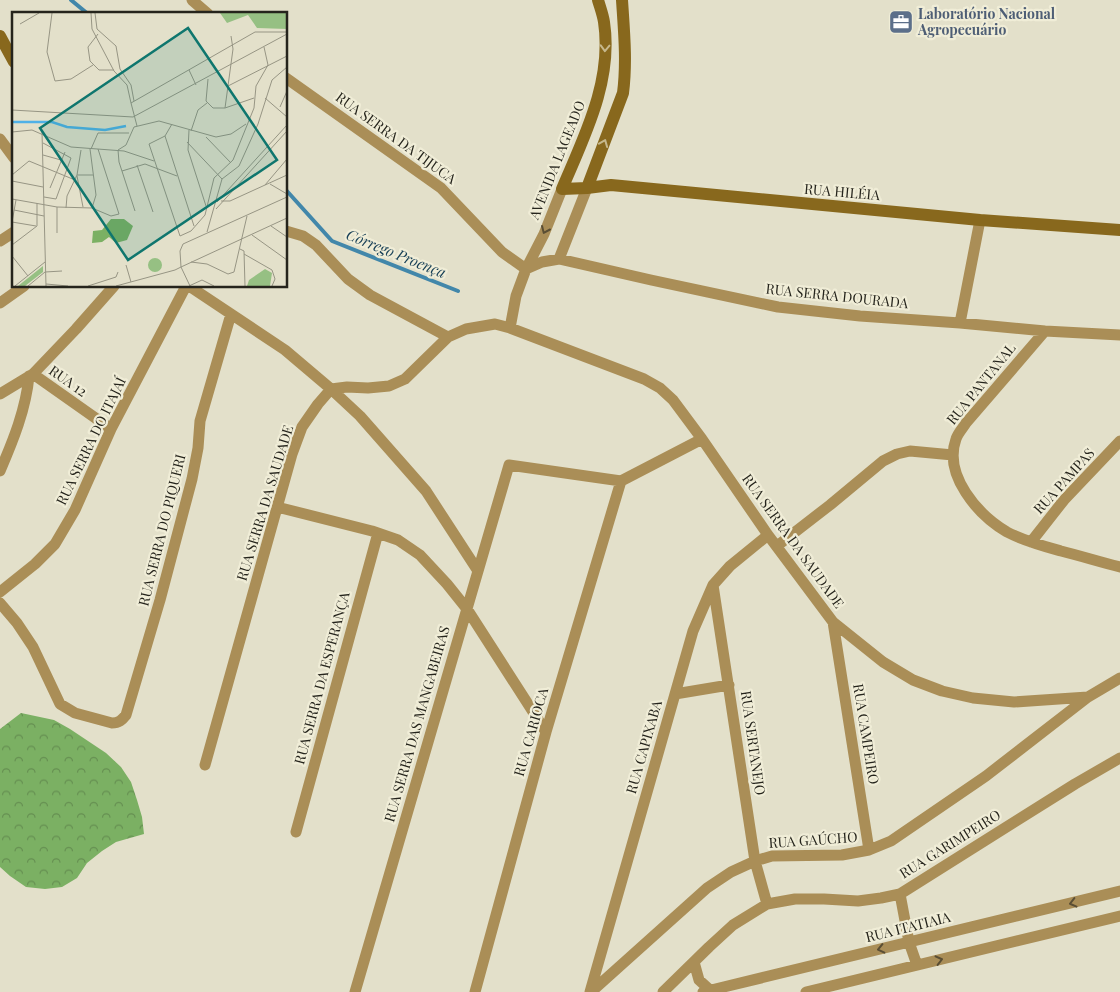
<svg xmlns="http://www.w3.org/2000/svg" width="1120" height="992" font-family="'Playfair Display',serif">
	<defs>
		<pattern id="forest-crowns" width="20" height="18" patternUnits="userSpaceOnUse" patternTransform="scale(1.25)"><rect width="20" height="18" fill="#7bb063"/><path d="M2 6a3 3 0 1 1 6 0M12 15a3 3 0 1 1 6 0" fill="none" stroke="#658f51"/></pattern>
	</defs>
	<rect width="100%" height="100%" fill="#e3e0ca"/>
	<path fill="url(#forest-crowns)" d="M 21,713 L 54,720 L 70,729 L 106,753 L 121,767 L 131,782 L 137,800 L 142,817 L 144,834 L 116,842 L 102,851 L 87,863 L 77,878 L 62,887 L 45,889 L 26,887 L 10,876 L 0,867 L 0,729 Z"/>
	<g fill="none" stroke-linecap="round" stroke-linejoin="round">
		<path stroke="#4287aa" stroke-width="4" d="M 71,0 L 88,14
			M 286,190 L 332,241 L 458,291"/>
		<path stroke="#aa8e57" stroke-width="11" d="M 192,0 L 208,14
			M 286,78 L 441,188 L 502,252 L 526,269
			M 0,139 L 14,158
			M 286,231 L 303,236 L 316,245 L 348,279 L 370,295 L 448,337
			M 0,241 L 14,232
			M 559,259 L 587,188
			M 526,269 L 542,262 L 559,259 L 651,280 L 778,307 L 860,316 L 960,323 L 1045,331 L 1120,335
			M 189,286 L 285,350 L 331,389 L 360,416 L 426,491 L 478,571
			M 0,303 L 24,286
			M 960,323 L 980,220
			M 510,328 L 516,296 L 526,269 L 544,234 L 562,189
			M 1045,331 L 966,423 C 963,428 958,433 956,439 C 943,475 978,515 1007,532 C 1024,541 1043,546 1061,551 C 1081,556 1100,562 1120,567
			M 33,374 L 111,429
			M 0,394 L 33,374 L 76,329 L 114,286
			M 0,471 C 13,441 26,409 29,376
			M 277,507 L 372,531 L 398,540 L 420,555 L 447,584 L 467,609 L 546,732
			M 1031,542 L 1064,500 L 1120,441
			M 777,546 L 830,505 L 883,461 L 897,454 L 910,451 L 953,455
			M 713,585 L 755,861 L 767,904
			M 0,592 L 35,564 L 55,544 L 75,510 L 111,429 L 186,286
			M 0,603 L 17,623 L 33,647 L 60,704 L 75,713 L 112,723 C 119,723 122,720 126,715 L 160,600 L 192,479 L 198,448 L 200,421 L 231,314
			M 833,622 L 869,850
			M 675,694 L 729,685
			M 205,765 L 292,454 L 302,427 L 318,404 L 331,389 L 347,387 L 368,388 L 389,386 L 405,379 L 448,337 L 466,329 L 495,324 L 510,328 L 644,379 L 660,388 L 673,400 L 702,439 L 768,535 L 833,622 L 883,662 L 913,680 L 942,691 L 973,698 L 1014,702 L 1088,697
			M 296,832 L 378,533
			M 900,894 L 909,942 L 917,965
			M 694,962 L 699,980 L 710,990
			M 355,992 L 509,465 L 621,481 L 702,439
			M 475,992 L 546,732 L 621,481
			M 590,992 L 693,631 L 713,585 L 730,566 L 768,535
			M 591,992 L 707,888 L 731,872 L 755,861 L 772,856 L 842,855 L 869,850 L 891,841 L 986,776 L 1088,697 L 1120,678
			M 663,992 L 709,947 L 733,925 L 767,904 L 795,899 L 824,899 L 858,901 L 881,898 L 900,894 L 1075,784 L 1120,758
			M 703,992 L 1120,891
			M 806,992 L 1120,916"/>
		<path stroke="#88681d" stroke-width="12" d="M 598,0 C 600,7 603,15 604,22 C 613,81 584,137 562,189 L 587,188 L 611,185 L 980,220 L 1120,230
			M 0,36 L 14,62
			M 587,188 L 623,93 C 627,62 624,31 622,0"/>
	</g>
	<defs><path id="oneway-chevron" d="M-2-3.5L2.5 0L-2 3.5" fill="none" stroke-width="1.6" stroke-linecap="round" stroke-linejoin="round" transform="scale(1.25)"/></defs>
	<g stroke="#c6b88d">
		<use href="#oneway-chevron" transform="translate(605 48) rotate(92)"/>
		<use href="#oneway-chevron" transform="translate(604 143) rotate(-68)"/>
	</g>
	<g stroke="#5a4e34">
		<use href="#oneway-chevron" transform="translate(545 230) rotate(114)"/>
		<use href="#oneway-chevron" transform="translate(1073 903) rotate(166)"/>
		<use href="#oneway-chevron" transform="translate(881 949) rotate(167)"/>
		<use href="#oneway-chevron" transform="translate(939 960) rotate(-14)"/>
	</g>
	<defs>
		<symbol id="office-square" viewBox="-11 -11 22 22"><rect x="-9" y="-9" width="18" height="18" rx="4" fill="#5c6f8a" stroke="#f0edd7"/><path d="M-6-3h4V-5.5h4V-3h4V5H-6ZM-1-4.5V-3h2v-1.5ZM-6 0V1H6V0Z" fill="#fff"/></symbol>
	</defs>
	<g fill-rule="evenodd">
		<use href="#office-square" x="887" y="8" width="28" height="28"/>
	</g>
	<g text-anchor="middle" stroke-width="4.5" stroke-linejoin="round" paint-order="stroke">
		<g font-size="14" font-weight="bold" fill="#4e5e75" stroke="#f0edd7" text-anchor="start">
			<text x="918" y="19">Laboratório Nacional<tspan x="918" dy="16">Agropecuário</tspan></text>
		</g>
		<g font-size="14" fill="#25241c" stroke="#f0edd7">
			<text transform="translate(396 138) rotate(36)" y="5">RUA SERRA DA TIJUCA</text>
			<text transform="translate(557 160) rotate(-68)" y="5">AVENIDA LAGEADO</text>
			<text transform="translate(842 192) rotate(5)" y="5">RUA HILÉIA</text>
			<text transform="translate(837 296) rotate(6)" y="5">RUA SERRA DOURADA</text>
			<text transform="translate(68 381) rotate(35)" y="5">RUA 12</text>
			<text transform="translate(981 384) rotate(-51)" y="5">RUA PANTANAL</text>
			<text transform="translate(91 441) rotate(-64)" y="5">RUA SERRA DO ITAJAÍ</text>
			<text transform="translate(1064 481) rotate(-48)" y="5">RUA PAMPAS</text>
			<text transform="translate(265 503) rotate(-73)" y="5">RUA SERRA DA SAUDADE</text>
			<text transform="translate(162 530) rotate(-76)" y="5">RUA SERRA DO PIQUERI</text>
			<text transform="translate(793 541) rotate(54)" y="5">RUA SERRA DA SAUDADE</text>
			<text transform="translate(322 678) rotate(-75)" y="5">RUA SERRA DA ESPERANÇA</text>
			<text transform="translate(417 724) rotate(-74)" y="5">RUA SERRA DAS MANGABEIRAS</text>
			<text transform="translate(531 732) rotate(-74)" y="5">RUA CARIOCA</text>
			<text transform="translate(866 734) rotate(81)" y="5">RUA CAMPEIRO</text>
			<text transform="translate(753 743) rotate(82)" y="5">RUA SERTANEJO</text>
			<text transform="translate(644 747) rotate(-74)" y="5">RUA CAPIXABA</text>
			<text transform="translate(813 840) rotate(-4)" y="5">RUA GAÚCHO</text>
			<text transform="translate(950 844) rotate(-32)" y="5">RUA GARIMPEIRO</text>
			<text transform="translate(908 927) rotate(-14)" y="5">RUA ITATIAIA</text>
		</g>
		<g font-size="15" font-style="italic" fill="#153e55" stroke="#f0edd7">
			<text transform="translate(396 254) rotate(22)" y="5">Córrego Proença</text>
		</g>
	</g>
	<g transform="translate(12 12)">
		<rect width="275" height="275" fill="#e3e0ca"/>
		<path d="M 208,1 L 275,1 L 275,17 L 245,16 L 236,3 L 215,11 ZM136 253a7 7 0 1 1 14 0a7 7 0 1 1-14 0ZM 31,254 L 31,260 L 13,274 L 6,274 ZM 253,257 L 260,261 L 258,274 L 235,274 L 237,268 Z" fill="#96c083"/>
		<path d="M 99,207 L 112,207 L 121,214 L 115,228 L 104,231 L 97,225 L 90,230 L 80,231 L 81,219 L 90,218 Z" fill="#7bb063"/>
		<path fill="none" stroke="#4fb1e7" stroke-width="2.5" d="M 0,110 L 40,110 L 55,115 L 93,118 L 114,114"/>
		<path fill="none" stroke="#979584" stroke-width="1" d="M 40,1 L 35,40 L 43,69 L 59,67 L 81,53M 79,1 L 80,17 L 102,59 L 115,73 L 119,91 L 243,20 L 275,20M 83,1 L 85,17 L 104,34 L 108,57 L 119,73 L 122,89M 8,12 L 27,1M 86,22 L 76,35 L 78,49 L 87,58 L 102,58M 252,35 L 256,53M 177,58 L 184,73M 196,67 L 194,89 L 201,96 L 213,96 L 242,86M 216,74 L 275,44M 253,86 L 275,105M 119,91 L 125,114M 268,95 L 275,79M 213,96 L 221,37 L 219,24M 0,98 L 121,105M 121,105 L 275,22M 160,112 L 153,124 L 137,132 L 168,224 L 179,219 L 193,203 L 202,166 L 221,148 L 242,96 L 244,74 L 256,53M 177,118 L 176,138 L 194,194M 179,119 L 186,98 L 195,91M 0,120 L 20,118 L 59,135 L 112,139 L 142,149M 30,120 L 34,274M 153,124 L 182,214M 194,125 L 219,151M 175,130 L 210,167M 31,131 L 59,146 L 44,187 L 32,185M 78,137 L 84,183 L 80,196M 79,137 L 86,121 L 117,121M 106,138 L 114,133 L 122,115 L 147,109 L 204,125 L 219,122 L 234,112M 106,138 L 107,150 L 123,199M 31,143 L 49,148M 125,153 L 141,200M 110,159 L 133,152 L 165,164M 0,163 L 17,149 L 63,168M 65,163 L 81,163M 65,164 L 71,195M 0,169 L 31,175M 258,172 L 275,182M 253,173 L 275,147M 38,176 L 53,140M 0,187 L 45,195 L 80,196 L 99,204 L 107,202 L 86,137M 209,189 L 218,189 L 275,163M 205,190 L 275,113M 45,195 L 45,221M 54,196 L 55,184 L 65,163 L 69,138M 204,197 L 275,119M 2,198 L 32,204M 0,210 L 24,214M 0,210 L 4,188M 259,214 L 275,225M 195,220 L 210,167 L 227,154 L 246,112 L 260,68 L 275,55M 240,223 L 275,248M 0,233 L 25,214 L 25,191M 228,237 L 232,239 L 233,274M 232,242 L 260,258 L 263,267 L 260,274M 0,244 L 16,264M 179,250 L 195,252 L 216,262 L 222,260 L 235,204M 114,253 L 119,270M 34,272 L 56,274M 3,274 L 33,250M 16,274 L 33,260 L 50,259M 76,274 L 104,265 L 106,260M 104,274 L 163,258 L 169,255 L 168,239 L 171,232 L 275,185M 177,274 L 190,268 L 202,274M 178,274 L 169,255 L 275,206"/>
		<path fill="#0f766e" fill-opacity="0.15" stroke="#0f766e" stroke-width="2.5" d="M 176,16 L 265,148 L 116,248 L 28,116 Z"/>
		<rect width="275" height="275" fill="none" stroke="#25241c" stroke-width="2.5"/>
	</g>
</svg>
